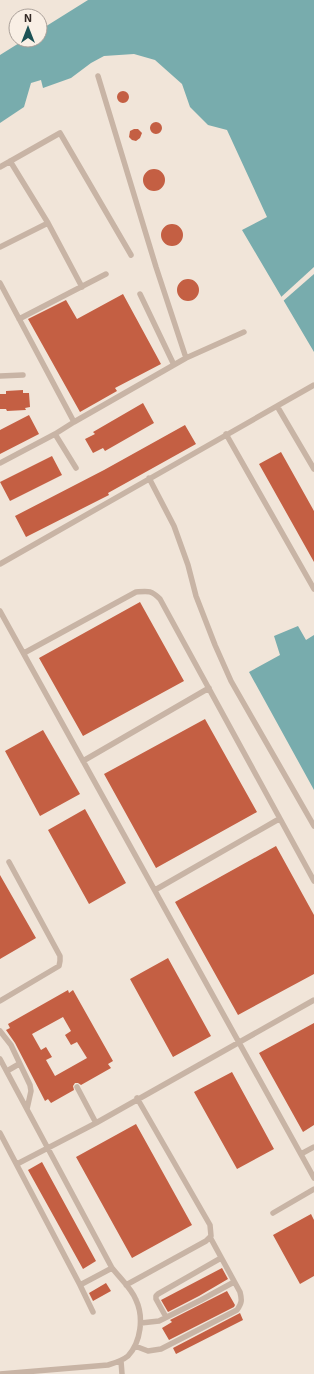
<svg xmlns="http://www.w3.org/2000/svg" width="314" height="1374" font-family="'Exo 2',sans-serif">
	<rect width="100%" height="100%" fill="#f1e5d9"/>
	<path fill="#78acad" d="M 88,0 L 314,0 L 314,352 L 242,230 L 267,217 L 227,130 L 208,125 L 190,107 L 182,84 L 155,60 L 134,54 L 104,56 L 91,63 L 71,78 L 43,88 L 41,80 L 31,83 L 24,107 L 0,123 L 0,55 L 24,40 L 40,40 L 40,30 Z
		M 298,626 L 306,640 L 314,635 L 314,790 L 249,672 L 280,655 L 274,636 Z"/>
	<path fill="#f1e5d9" d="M 314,267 L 314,274 L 282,302 L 280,298 Z"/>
	<path fill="#c45f43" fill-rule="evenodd" d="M117 97a6 6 0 1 1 12 0a6 6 0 1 1-12 0Z
		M150 128a6 6 0 1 1 12 0a6 6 0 1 1-12 0Z
		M 134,129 L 138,129 L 142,133 L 140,138 L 136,141 L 132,140 L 129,137 L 130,131 Z
		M143 180a11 11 0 1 1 22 0a11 11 0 1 1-22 0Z
		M161 235a11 11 0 1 1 22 0a11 11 0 1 1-22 0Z
		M177 290a11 11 0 1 1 22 0a11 11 0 1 1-22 0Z
		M 123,294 L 161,364 L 115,388 L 117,391 L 80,412 L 28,319 L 66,300 L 77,319 Z
		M 23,390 L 23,393 L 29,393 L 30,407 L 25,408 L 26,410 L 7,411 L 6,409 L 0,409 L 0,394 L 6,394 L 6,391 Z
		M 143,403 L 154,423 L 105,451 L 103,448 L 93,453 L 85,439 L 95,434 L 93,432 Z
		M 29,415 L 39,434 L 0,454 L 0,430 Z
		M 185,425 L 196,444 L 108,493 L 109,495 L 26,537 L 15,516 L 104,470 Z
		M 281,452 L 314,511 L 314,562 L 259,464 Z
		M 52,456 L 62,475 L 10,501 L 0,482 Z
		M 140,602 L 184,681 L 83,736 L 39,658 Z
		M 205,719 L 257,812 L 156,868 L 104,774 Z
		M 43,730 L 80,794 L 40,816 L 5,751 Z
		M 85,809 L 126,883 L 89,904 L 48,830 Z
		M 276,846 L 314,915 L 314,974 L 238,1015 L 175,902 Z
		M 0,875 L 36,938 L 0,959 Z
		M 168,958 L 211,1036 L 173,1057 L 130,979 Z
		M 68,990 L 69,993 L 73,990 L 113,1061 L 108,1064 L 111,1068 L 81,1085 L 78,1083 L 75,1083 L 73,1086 L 74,1090 L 51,1103 L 48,1099 L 45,1101 L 15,1043 L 6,1030 L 10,1028 L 8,1024 ZM 63,1017 L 71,1031 L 65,1035 L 71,1045 L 77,1042 L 87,1058 L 55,1076 L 46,1060 L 52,1057 L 46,1047 L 41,1050 L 32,1034 Z
		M 314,1023 L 314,1125 L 303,1132 L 259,1053 Z
		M 232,1072 L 274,1149 L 237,1169 L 194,1092 Z
		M 136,1124 L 192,1225 L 132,1258 L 76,1157 Z
		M 42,1162 L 96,1261 L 83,1269 L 28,1170 Z
		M 311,1214 L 314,1220 L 314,1276 L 300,1284 L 273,1235 Z
		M 222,1268 L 228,1279 L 199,1296 L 168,1312 L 161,1300 Z
		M 106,1283 L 111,1291 L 93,1301 L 89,1293 Z
		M 227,1291 L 235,1305 L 234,1307 L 169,1340 L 162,1328 L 172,1322 L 170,1320 Z
		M 240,1313 L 243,1320 L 176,1354 L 173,1348 Z"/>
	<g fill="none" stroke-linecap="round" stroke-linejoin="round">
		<path stroke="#c8b4a5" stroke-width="5.5" d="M 98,76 L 156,267 L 186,358
			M 10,161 L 48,223 L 82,287
			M 0,167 L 60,133 L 131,255
			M 0,247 L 48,223
			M 0,283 L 74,422
			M 140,294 L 174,365
			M 19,319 L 106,274
			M 0,376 L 23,375
			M 277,406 L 314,469
			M 55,434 L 76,468
			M 226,434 L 314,589
			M 0,463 L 55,434 L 74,422 L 186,358 L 244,332
			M 149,478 L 174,526 L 188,565 L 196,596 L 215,645 L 231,681 L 314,826
			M 0,564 L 314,385
			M 0,611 L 314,1178
			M 24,653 L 136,592 C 148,591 151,590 160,599 L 314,881
			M 83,761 L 209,688
			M 155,890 L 279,819
			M 0,1001 L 59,966 L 60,961 L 60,956 L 9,862
			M 0,1031 L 11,1045 L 30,1085 L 31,1091 L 27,1109
			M 0,1059 L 112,1268 C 120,1278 132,1289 136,1300 C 144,1317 141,1342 128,1356 C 122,1361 115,1363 108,1365 L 0,1374
			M 7,1071 L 19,1064
			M 77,1087 L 96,1123
			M 0,1133 L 80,1285 L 112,1268
			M 301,1154 L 314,1147
			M 17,1164 L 96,1123 L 314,1000
			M 273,1213 L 314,1189
			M 80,1285 L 93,1312
			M 126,1285 L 206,1241 L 211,1236 L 210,1225 L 137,1098
			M 166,1317 L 156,1299 L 156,1296 L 158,1294 L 221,1258
			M 141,1323 L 159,1321 L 201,1300 L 234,1282
			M 135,1346 L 148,1351 L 161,1349 L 237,1310 C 242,1303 242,1300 240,1292 L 210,1237
			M 121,1361 L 122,1374"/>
	</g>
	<g transform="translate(28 28)"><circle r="19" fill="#f9efe5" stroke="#aaa099"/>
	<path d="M0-3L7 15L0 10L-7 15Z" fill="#1d5255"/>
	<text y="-6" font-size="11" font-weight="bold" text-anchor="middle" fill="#342a26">N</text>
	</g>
</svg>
